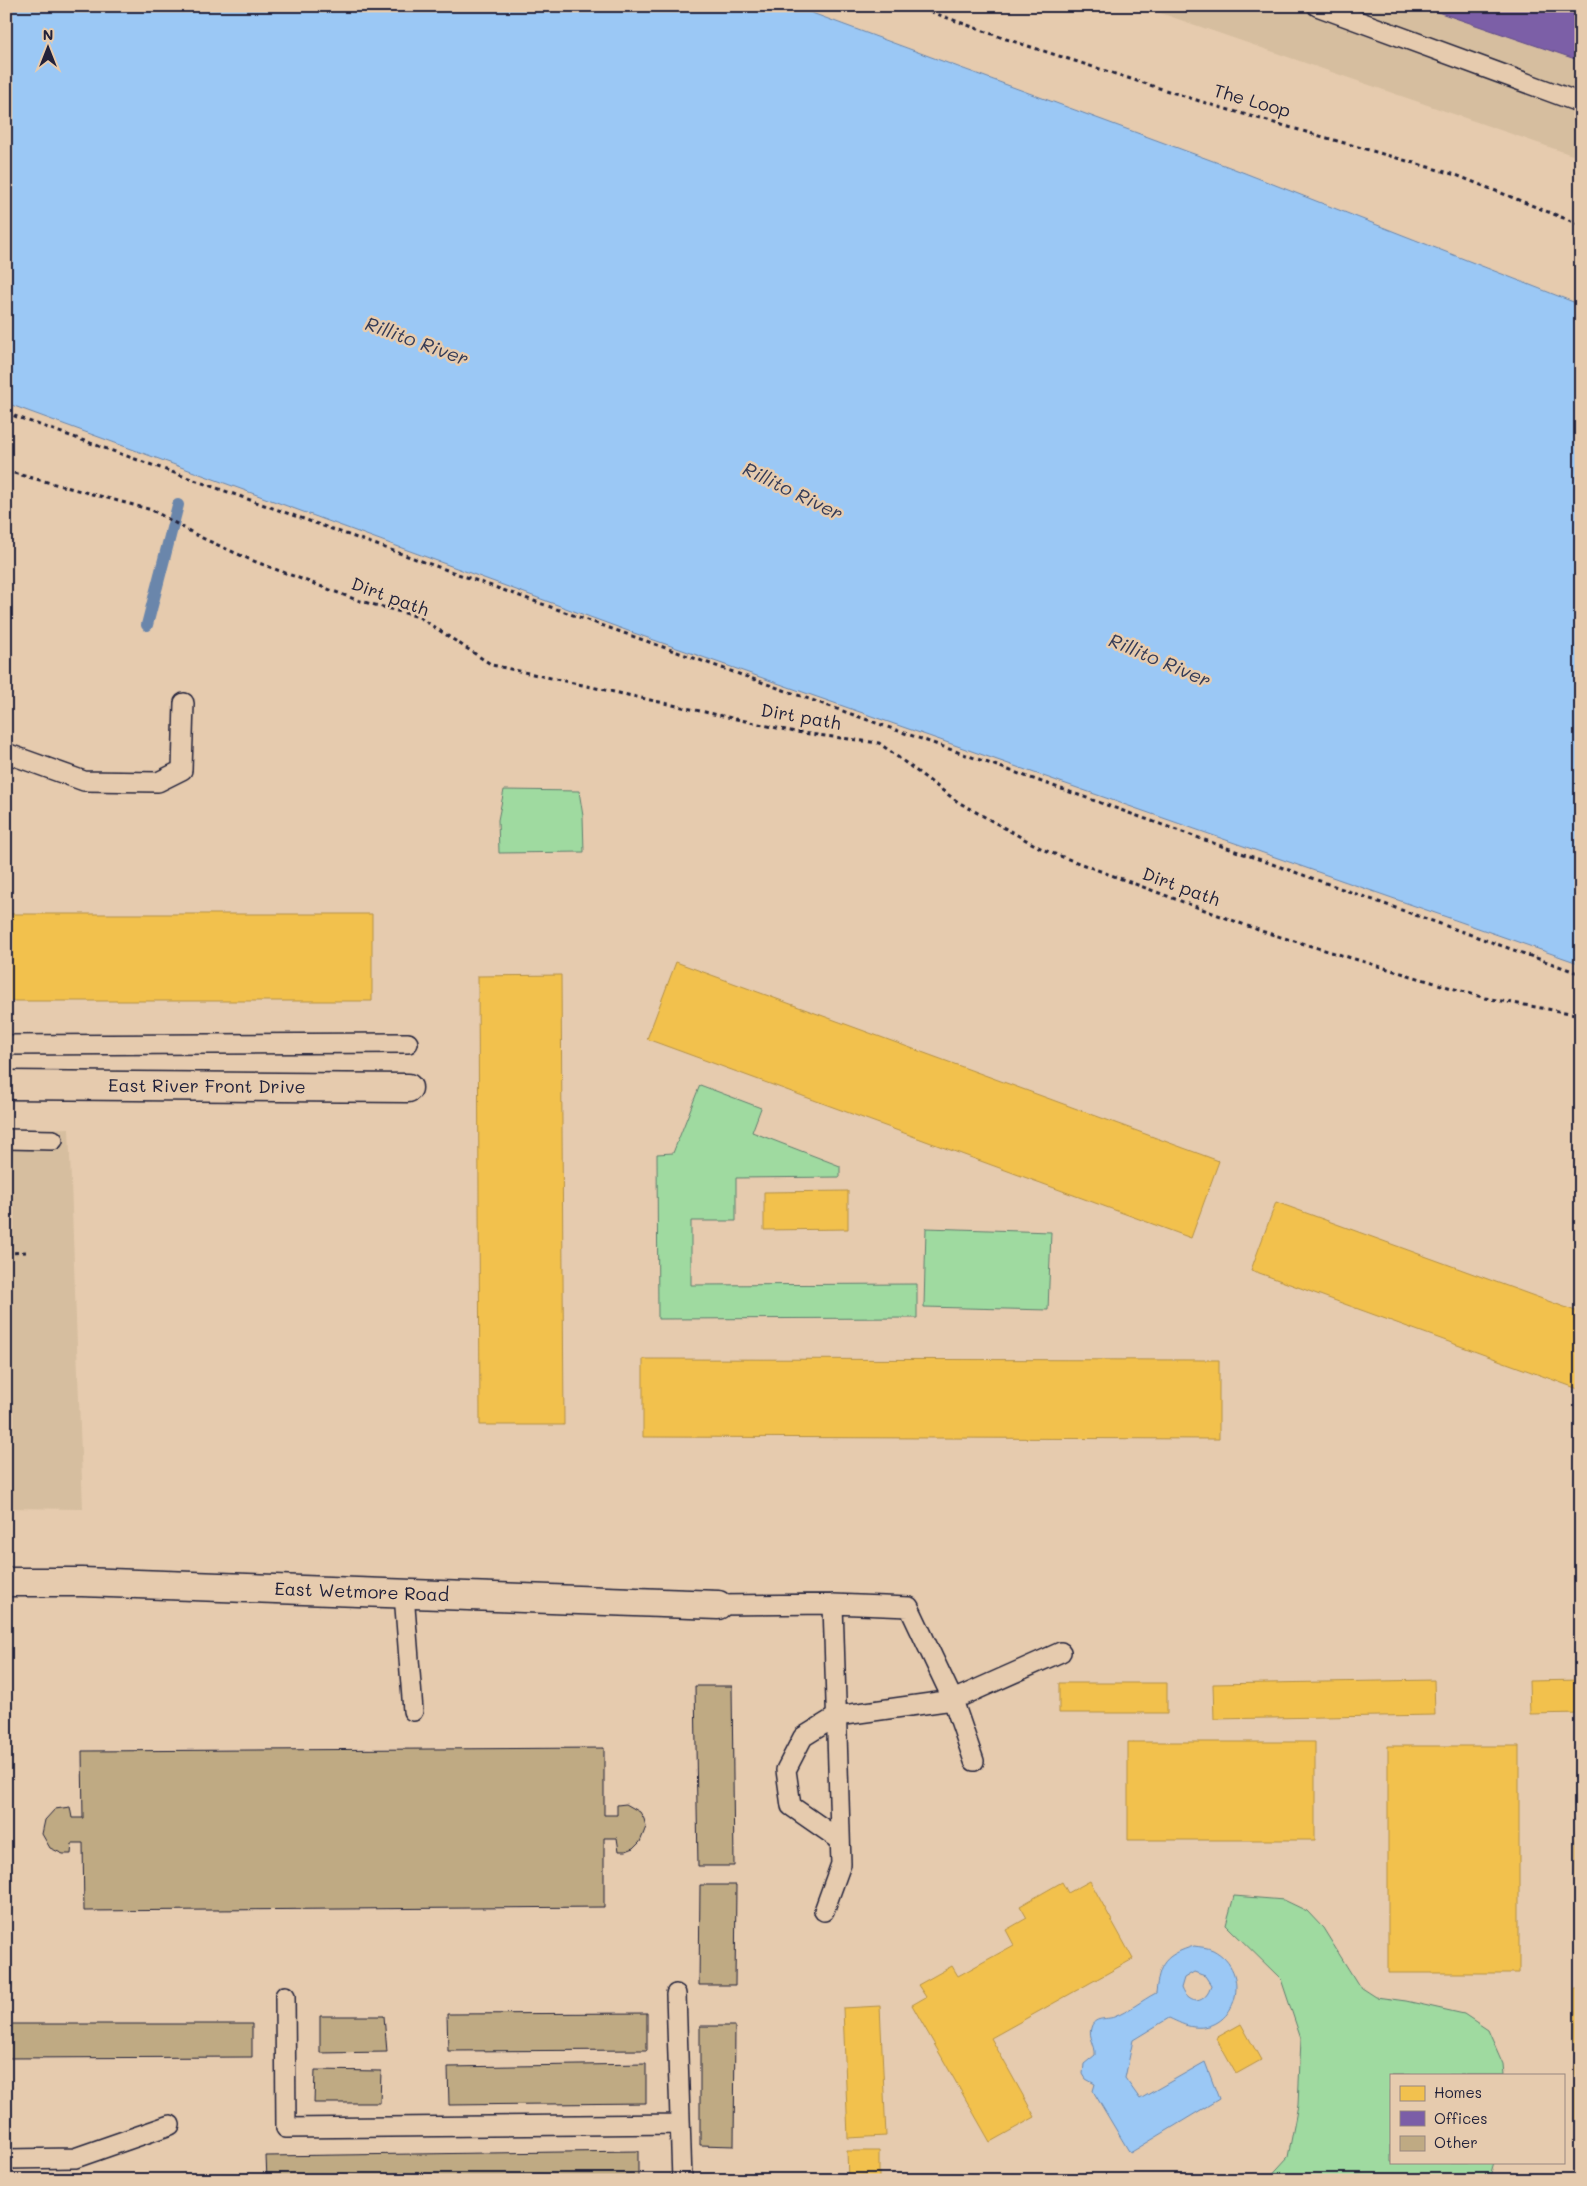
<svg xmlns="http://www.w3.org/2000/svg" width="1587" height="2186" font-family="Mali,sans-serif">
	<rect width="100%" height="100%" fill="#e6cbae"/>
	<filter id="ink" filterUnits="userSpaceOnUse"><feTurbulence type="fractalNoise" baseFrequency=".02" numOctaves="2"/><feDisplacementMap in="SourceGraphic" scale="10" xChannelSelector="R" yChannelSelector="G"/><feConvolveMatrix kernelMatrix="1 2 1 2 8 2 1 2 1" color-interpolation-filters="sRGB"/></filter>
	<g filter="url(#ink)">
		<path fill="#d6be9f" d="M 1140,6 L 1581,6 L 1581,158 Z
			M 69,1128 L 83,1509 L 6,1508 L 6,1130 Z"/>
		<path fill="#9fdaa0" stroke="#607e6e" d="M 504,790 L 579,791 L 583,816 L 584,852 L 499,853 L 498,820 Z
			M 700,1085 L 761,1108 L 752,1132 L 840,1166 L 840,1177 L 736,1178 L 736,1221 L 691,1221 L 691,1285 L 917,1284 L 917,1318 L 658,1319 L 657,1154 L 673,1153 Z
			M 926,1228 L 1051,1232 L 1048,1310 L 924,1307 Z
			M 1234,1896 L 1284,1900 L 1307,1911 L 1323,1928 L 1359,1986 L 1376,1997 L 1406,2001 L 1464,2014 L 1488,2030 L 1503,2064 L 1504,2075 L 1391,2075 L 1391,2162 L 1494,2162 L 1489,2180 L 1267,2180 L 1288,2157 L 1298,2105 L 1301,2039 L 1281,1979 L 1226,1925 Z"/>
		<path fill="#9bc8f5" stroke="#6b86ab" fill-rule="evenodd" d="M 6,6 L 793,6 L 1232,168 L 1581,305 L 1581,964 L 631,632 L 6,403 Z
			M 1194,1946 C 1200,1947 1207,1947 1213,1950 C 1253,1971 1237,2032 1194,2027 C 1185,2026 1178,2022 1169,2018 L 1133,2040 L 1125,2078 L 1140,2099 L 1205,2062 L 1219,2099 L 1130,2153 L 1093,2091 L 1095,2084 L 1086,2079 L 1083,2074 L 1084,2064 L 1095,2055 C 1096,2045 1088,2037 1091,2028 C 1094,2016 1106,2020 1114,2017 C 1128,2012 1142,2000 1156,1993 C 1159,1963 1165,1955 1194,1946 ZM 1194,1972 L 1205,1976 L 1211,1985 C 1207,2004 1188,2007 1181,1988 L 1184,1978 Z"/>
		<path fill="#f2c14e" stroke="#b49148" d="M 6,914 L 372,914 L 372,1001 L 6,1001 Z
			M 676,962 L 1219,1161 L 1191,1238 L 647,1039 Z
			M 561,975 L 564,1425 L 480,1425 L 478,976 Z
			M 848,1191 L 848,1229 L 764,1230 L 764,1192 Z
			M 1276,1202 L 1581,1313 L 1581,1390 L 1251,1270 Z
			M 643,1359 L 1219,1360 L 1219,1439 L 643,1437 Z
			M 1434,1680 L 1435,1715 L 1214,1719 L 1213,1684 Z
			M 1581,1680 L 1581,1713 L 1530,1714 L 1529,1681 Z
			M 1059,1683 L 1167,1683 L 1167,1713 L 1059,1713 Z
			M 1128,1742 L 1315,1742 L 1315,1840 L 1128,1840 Z
			M 1388,1746 L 1519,1746 L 1519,1973 L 1388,1973 Z
			M 1576,1761 L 1581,1761 L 1581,1895 L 1576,1895 Z
			M 1090,1881 L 1133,1959 L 991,2038 L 1035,2117 L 990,2142 L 912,2005 L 926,1997 L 918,1985 L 952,1966 L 958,1976 L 1014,1945 L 1006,1930 L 1027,1918 L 1020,1906 L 1062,1882 L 1068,1893 Z
			M 1575,1988 L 1581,1988 L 1581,2120 L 1575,2120 Z
			M 880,2006 L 886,2136 L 848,2138 L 843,2008 Z
			M 1241,2024 L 1261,2060 L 1236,2074 L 1216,2038 Z
			M 847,2151 L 879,2151 L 879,2180 L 848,2180 Z"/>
		<path fill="#7b5ea7" stroke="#604c87" d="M 1420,6 L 1581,6 L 1581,61 Z"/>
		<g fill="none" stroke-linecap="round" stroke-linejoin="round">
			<path stroke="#6b86ab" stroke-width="12" d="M 147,625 L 178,505"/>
		</g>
		<path fill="#bfaa83" stroke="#22223b" d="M 695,1686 L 732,1686 L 734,1866 L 698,1866 Z
			M 604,1748 L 604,1815 L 617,1815 L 617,1805 L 626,1804 L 640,1812 L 644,1819 L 646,1827 L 640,1842 L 634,1848 L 626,1851 L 619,1851 L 617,1838 L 604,1838 L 604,1907 L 84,1911 L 83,1843 L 72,1843 L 71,1854 L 63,1854 L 50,1848 L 42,1834 L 45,1820 L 55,1809 L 70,1807 L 72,1818 L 83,1818 L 82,1751 Z
			M 700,1885 L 736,1885 L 735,1985 L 699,1985 Z
			M 647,2013 L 647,2050 L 448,2051 L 447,2014 Z
			M 320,2016 L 384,2016 L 387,2052 L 320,2053 Z
			M 6,2024 L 252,2024 L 252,2057 L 6,2058 Z
			M 700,2026 L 735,2026 L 734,2146 L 700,2145 Z
			M 646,2064 L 646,2103 L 449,2105 L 448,2067 Z
			M 315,2070 L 381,2071 L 380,2103 L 314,2103 Z
			M 638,2151 L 638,2180 L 267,2180 L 266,2156 Z"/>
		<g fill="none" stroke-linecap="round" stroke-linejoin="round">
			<defs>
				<path id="lane" d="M 1317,6 L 1581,103
					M 6,753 L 84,781 L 158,782 L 182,770 L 184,703
					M 6,1045 L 408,1043
					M 6,1139 L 53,1140
					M 404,1594 L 413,1711
					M 718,1605 L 833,1604 L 909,1607 L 953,1700 L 974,1761
					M 840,1840 L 791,1806 L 786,1770 L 803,1737 L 837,1716 L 953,1700 L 1061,1652
					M 824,1911 L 841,1864 L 833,1604
					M 676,1994 L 682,2180
					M 285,1996 L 286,2128 L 680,2124
					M 6,2159 L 75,2158 L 170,2125"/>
				<g id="street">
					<path id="s1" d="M 6,1085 L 408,1088"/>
					<path id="s2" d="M 6,1582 L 82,1582 L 718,1605"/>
				</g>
			</defs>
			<use href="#lane" stroke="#22223b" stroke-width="22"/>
			<use href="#street" stroke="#22223b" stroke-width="31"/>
			<path stroke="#22223b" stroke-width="3" stroke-dasharray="4 4" stroke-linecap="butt" d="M 915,6 L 1003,38 L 1212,105 L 1456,175 L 1581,225
				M 6,413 L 1581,974
				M 6,471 L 152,510 L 200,537 L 251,560 L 357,600 L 419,617 L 492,665 L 795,732 L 879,743 L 958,802 L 1044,850 L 1261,931 L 1485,998 L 1581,1015
				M 6,1253 L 28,1252"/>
			<use href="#lane" stroke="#e6cbae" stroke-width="19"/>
			<use href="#street" stroke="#e6cbae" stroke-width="28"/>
		</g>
	</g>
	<g text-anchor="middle" stroke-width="5" stroke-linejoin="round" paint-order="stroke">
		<g font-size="18" fill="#22223b" stroke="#e6cbae">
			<text transform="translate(1252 101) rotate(16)" y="6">The Loop</text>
			<text transform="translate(390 597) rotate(20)" y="6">Dirt path</text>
			<text transform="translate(801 717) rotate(10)" y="6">Dirt path</text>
			<text transform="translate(1181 887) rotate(20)" y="6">Dirt path</text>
			<text dy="6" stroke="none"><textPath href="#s1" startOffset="201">East River Front Drive</textPath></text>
			<text dy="6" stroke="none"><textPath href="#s2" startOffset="356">East Wetmore Road</textPath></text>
		</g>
		<g font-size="19" font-style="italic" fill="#343b57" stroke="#e6cbae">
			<text transform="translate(417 341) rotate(20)" y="7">Rillito River</text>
			<text transform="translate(793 491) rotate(26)" y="7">Rillito River</text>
			<text transform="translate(1160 660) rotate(23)" y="7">Rillito River</text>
		</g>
	</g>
	<rect width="1587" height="2186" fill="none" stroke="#e6cbae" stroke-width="25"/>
	<rect x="12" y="12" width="1562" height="2161" fill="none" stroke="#22223b" stroke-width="2" filter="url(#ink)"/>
	<rect x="1390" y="2074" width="175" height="90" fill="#e6cbae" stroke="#988780"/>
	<rect x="1400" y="2086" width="25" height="15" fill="#f2c14e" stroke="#988780"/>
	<text x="1434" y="2098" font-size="15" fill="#22223b">Homes</text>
	<rect x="1400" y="2111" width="25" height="15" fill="#7b5ea7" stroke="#988780"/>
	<text x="1434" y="2124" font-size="15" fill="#22223b">Offices</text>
	<rect x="1400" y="2136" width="25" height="15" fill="#bfaa83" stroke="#988780"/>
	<text x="1434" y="2148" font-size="15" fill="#22223b">Other</text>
	<g transform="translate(48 48)" stroke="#e6cbae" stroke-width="4" paint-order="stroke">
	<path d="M0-4L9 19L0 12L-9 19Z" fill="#22223b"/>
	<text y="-8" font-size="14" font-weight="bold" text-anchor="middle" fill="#22223b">N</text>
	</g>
</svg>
